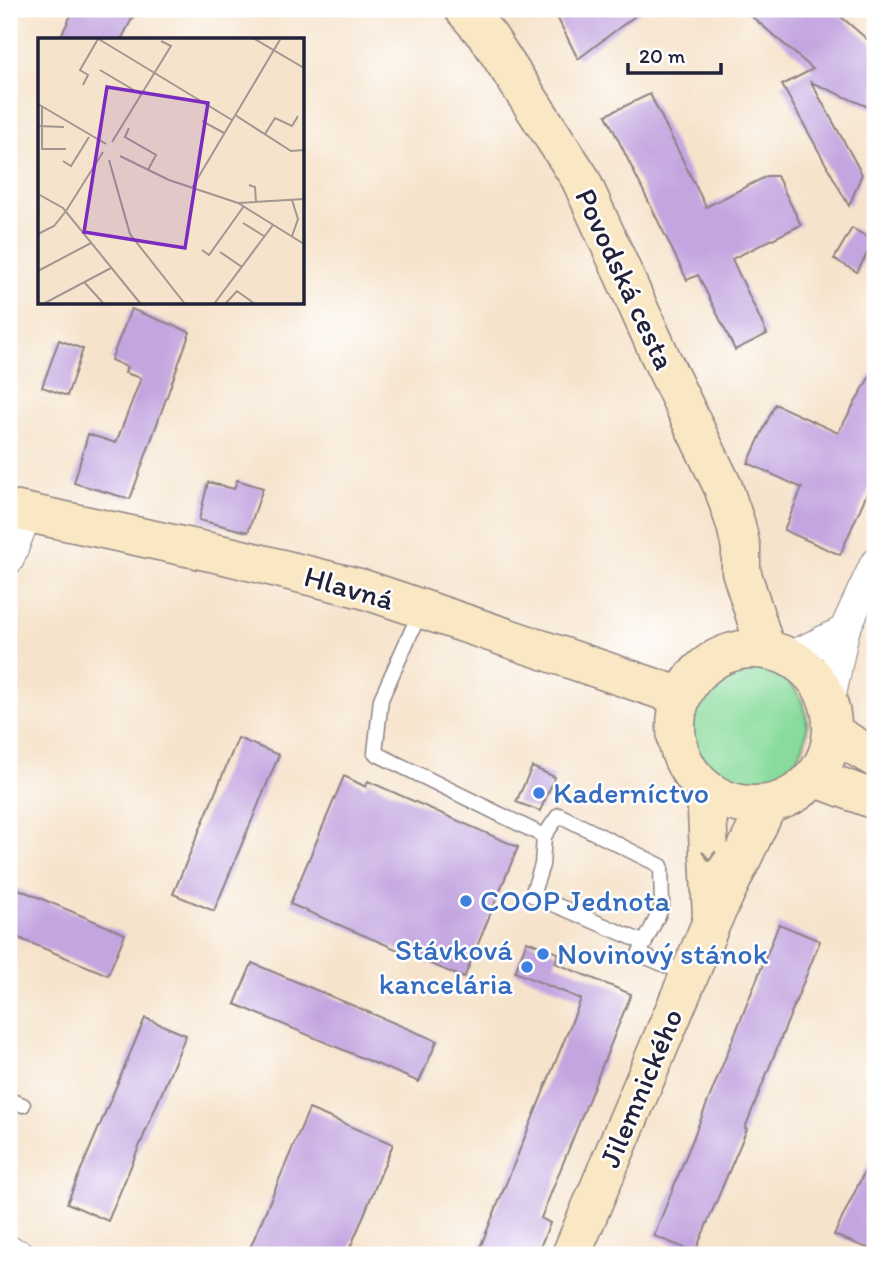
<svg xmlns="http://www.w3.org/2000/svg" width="884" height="1264" font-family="Itim,sans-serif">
	<rect width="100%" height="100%" fill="#fff"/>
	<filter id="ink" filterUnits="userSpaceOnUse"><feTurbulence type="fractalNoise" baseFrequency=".0143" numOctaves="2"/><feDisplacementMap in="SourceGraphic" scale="14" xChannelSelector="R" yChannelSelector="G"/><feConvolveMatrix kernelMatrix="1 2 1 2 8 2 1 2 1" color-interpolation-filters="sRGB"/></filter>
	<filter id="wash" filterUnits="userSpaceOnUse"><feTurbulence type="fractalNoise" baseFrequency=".00686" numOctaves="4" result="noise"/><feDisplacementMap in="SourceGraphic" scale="28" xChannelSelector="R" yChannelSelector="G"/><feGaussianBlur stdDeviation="1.57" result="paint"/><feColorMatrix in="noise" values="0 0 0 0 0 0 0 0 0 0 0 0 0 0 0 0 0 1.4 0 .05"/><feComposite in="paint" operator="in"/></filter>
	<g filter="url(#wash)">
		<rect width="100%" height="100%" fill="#f6e3cb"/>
		<path fill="#88db9c" stroke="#557e6c" stroke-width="2" d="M691 725a58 58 0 1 1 116 0a58 58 0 1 1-116 0Z"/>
		<g id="blocks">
			<path fill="#c3a5e0" d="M 74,9 L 137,9 L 121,40 L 59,40 Z
				M 553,9 L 644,9 L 578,59 Z
				M 743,9 L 832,9 L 875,46 L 875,110 L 811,82 L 862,174 L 849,206 L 782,85 L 813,69 Z
				M 650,94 L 706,207 L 767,176 L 777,176 L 801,225 L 732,259 L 767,334 L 735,350 L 698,275 L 687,280 L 606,115 Z
				M 852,228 L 874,241 L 857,272 L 834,259 Z
				M 131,309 L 190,332 L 130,499 L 74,483 L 88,434 L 116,443 L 141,378 L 125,373 L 127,367 L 111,360 Z
				M 59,340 L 83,349 L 67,396 L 42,387 Z
				M 875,367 L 875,475 L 840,555 L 784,530 L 802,488 L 748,463 L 775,404 L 838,433 Z
				M 237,480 L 263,488 L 248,532 L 199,520 L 208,482 L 234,489 Z
				M 238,738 L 279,755 L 214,911 L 173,894 Z
				M 532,767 L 555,777 L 540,811 L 516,802 Z
				M 344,776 L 366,787 L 368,781 L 518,847 L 464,978 L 290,904 Z
				M 9,885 L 125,934 L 108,975 L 9,934 Z
				M 779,924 L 820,941 L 745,1128 L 747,1129 L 695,1252 L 654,1236 Z
				M 527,941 L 558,953 L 555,963 L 631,994 L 541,1218 L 550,1223 L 537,1255 L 477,1255 L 581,999 L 515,972 Z
				M 252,963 L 437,1041 L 419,1082 L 235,1004 Z
				M 145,1018 L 186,1035 L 108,1221 L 67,1203 Z
				M 309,1109 L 393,1144 L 359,1227 L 347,1255 L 247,1255 Z
				M 875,1150 L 875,1251 L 834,1235 Z"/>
		</g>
	</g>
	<g filter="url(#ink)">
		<use href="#blocks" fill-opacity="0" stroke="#8c8283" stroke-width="2"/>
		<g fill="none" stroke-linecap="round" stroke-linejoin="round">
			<defs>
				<path id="lane" d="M 421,610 L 381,699 L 375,753 L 544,836 L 559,815 L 661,866 L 662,907 L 639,954 L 689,975
					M 544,836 L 542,865 L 532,895 L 645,943
					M 9,1100 L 23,1105"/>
				<path id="street" d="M 9,559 L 27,512
					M 790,657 L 844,631
					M 829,705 L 844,631 L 875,564
					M 9,1251 L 19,1255"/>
				<path id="secondary" d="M 464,9 L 489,38 L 580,178 L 662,360 L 723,487 L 736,525 L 741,548 L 741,571 L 766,650
					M 9,509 L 229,556 L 363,589 L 682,697
					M676 727a78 78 0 1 1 156 0a78 78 0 1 1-156 0Z
					M 833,733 L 875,758
					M 814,777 L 875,800
					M 706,790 L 712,918
					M 571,1255 L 712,921 L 768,804"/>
			</defs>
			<use href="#lane" stroke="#8c8283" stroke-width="17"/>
			<use href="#street" stroke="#8c8283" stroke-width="32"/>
			<use href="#secondary" stroke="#8c8283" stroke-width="41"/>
			<use href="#lane" stroke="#fff" stroke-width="14"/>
			<use href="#street" stroke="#fff" stroke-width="30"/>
			<use href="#secondary" stroke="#fae7c3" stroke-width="38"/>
		</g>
		<defs><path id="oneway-chevron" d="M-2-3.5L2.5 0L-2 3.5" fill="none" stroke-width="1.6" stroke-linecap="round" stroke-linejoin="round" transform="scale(1.75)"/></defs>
		<use stroke="#998e86" href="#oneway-chevron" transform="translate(709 856) rotate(88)"/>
	</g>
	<g fill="#3f7fe0" stroke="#fff" stroke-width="2.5">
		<circle cx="539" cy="793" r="7"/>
		<circle cx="466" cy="901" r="7"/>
		<circle cx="543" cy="954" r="7"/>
		<circle cx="527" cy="967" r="7"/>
	</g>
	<g text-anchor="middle" stroke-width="5" stroke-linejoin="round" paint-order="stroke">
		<g font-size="30" fill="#22223b" stroke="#fff">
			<text transform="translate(625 279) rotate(65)" y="10">Povodská cesta</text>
			<text transform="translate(349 588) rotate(16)" y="10">Hlavná</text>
			<text transform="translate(641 1088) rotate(-67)" y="10">Jilemnického</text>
		</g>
		<g font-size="30" fill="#366cbe" stroke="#fff" text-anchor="start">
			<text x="553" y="803">Kaderníctvo</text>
			<text x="480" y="911">COOP Jednota</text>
			<text x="513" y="960" text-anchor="end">Stávková<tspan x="513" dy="34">kancelária</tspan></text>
			<text x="557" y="964">Novinový stánok</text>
		</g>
	</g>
	<g transform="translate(38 38)">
		<rect width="266" height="266" fill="#f6e3cb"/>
		<path fill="none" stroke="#a19691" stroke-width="2" d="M 59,0 L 194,82M 215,0 L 266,30M 62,32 L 104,57M 45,47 L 50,37 L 42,32 L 60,1M 0,66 L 68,106M 4,68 L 4,111 L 28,111M 197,77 L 253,113 L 266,112M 164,83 L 186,95M 0,88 L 26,89M 91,90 L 87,99 L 118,117 L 110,132M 227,96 L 237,80 L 254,88 L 260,78M 74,104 L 133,8 L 123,3M 82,118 L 131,142 L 200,165 L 266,206M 71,122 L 92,196 L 147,266M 25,123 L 33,128 L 51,99M 211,147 L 217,149 L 218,164M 154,150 L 243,0M 0,156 L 25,170 L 102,265M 201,165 L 266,161M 205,185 L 226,198M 0,196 L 16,188 L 28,173 L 65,114M 254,198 L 260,181 L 254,162M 164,212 L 171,217 L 206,168M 182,214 L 204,229M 0,233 L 53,205M 46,244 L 66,266M 5,266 L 73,230M 176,266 L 235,187M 187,266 L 199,253 L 217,266"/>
		<path fill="#7b2cbf" fill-opacity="0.15" stroke="#7b2cbf" stroke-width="3.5" d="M 69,49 L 170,65 L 147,210 L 46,194 Z"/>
		<rect width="266" height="266" fill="none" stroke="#22223b" stroke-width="3.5"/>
	</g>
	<rect width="884" height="1264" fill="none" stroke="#fff" stroke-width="35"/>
	<path d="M628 63v10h93v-10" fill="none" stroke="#22223b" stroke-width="3.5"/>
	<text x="639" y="63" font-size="21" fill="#22223b" stroke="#ffffff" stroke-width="5" paint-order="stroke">20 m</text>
</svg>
